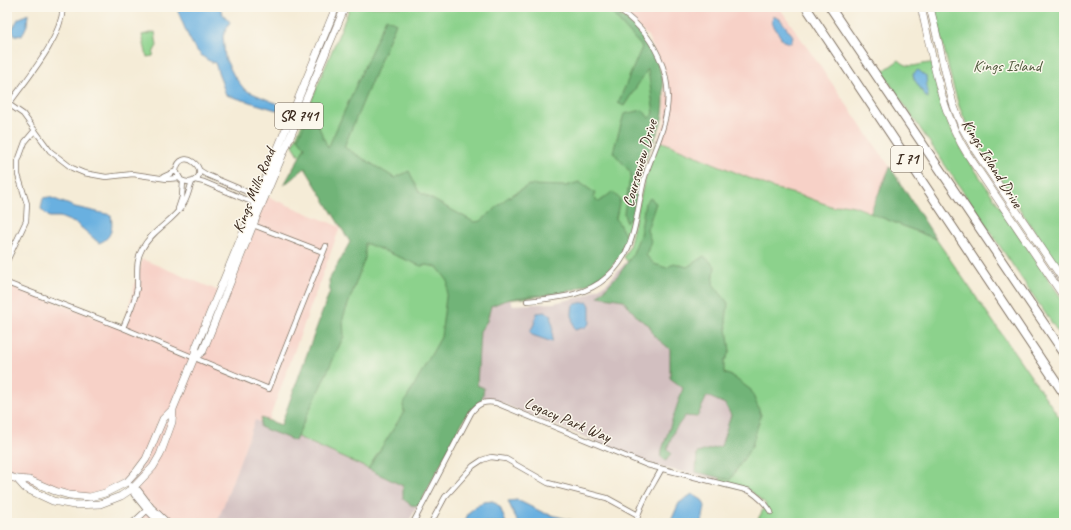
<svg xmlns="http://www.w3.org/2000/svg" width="1071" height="530" font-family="Caveat,sans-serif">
	<rect width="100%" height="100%" fill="#fbf7ec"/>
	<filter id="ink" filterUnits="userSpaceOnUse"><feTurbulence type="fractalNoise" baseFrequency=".025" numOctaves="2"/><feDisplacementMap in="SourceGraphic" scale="8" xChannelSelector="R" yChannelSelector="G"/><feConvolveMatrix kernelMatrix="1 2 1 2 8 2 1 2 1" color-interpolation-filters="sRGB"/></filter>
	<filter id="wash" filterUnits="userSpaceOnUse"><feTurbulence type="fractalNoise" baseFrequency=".012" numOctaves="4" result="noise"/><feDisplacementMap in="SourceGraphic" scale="16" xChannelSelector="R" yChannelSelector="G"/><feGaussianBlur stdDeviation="0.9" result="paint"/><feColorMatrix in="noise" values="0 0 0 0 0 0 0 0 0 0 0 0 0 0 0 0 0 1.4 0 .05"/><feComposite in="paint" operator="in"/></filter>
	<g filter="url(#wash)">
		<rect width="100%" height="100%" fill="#f5ecd7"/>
		<path fill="#f7d1c7" d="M 614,7 L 779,7 L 890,167 L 870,213 L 843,204 L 833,207 L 809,198 L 773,188 L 658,140 L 665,122 L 666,79 L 648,36 Z
			M 266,196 L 340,227 L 267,425 L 255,421 L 217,523 L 133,523 L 151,507 L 127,482 L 118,487 L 82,497 L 7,476 L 7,283 L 123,328 L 142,259 L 219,291 L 194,357 L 203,351 Z"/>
		<path fill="#d2bfc0" d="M 627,261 L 743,413 L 720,480 L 659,467 L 496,401 L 475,395 L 480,302 L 510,299 L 512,305 L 554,303 L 585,296 L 607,283 Z
			M 255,420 L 282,430 L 424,494 L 408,523 L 217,523 Z"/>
		<path fill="#8cd28c" stroke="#647e55" d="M 350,7 L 606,7 C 614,11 622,15 629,21 C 634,26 658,60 659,66 C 663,80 665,103 662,117 C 658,133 649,147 645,162 C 643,168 642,174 641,180 C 631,219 633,252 598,279 C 575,297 510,299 480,302 L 424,494 L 282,430 L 352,242 L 293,145 Z
			M 934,7 L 1064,7 L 1064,275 L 999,178 L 969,130 L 959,106 L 952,82 Z
			M 155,32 L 157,46 L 154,51 L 153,56 L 147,57 L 142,35 Z
			M 899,60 C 910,71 918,63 932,63 L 945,117 L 955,137 L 967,158 L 1064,302 L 1064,341 L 882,72 Z
			M 658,140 L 773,188 L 809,198 L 833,207 L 843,204 L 854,206 L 936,239 L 1064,424 L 1064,523 L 756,523 L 766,504 L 750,491 L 719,482 L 743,413 L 624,257 L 629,247 L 644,182 Z"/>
		<path fill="#71b478" stroke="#566f4b" d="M 607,8 C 648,30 669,68 663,114 C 660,131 651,145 645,160 C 639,178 637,199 633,217 L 626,222 L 624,213 L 631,173 L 613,152 L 624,114 L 643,110 L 649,118 L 654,114 L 648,69 L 624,106 L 618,103 L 642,47 Z
			M 386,18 L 396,23 L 344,147 L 395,178 L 409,171 L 419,192 L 474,222 L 481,221 L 507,198 L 529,185 L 566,186 L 579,182 L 595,193 L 593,197 L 599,202 L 612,192 L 620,199 L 616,218 L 627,239 C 616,275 585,290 550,294 C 537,296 524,296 511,299 C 504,300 497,304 491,306 L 487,321 L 480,331 L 477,385 L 484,388 L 482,399 L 465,417 L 419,506 L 411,505 L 403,499 L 403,486 L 368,469 L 404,412 L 403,405 L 441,337 L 448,281 L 437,267 L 426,265 L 421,266 L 365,243 L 365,258 L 343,318 L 344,336 L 295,441 L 260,427 L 261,418 L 281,425 L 330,291 L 329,280 L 350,242 L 305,168 L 284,185 L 305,147 L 298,138 L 311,109 L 328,148 Z
			M 890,167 L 936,239 L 870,213 Z
			M 650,198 L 656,203 L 647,230 L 651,241 L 646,255 L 654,264 L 667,268 L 674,263 L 687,267 L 704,256 L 715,266 L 713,284 L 728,303 L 726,321 L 730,351 L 724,362 L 724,373 L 732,376 L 751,390 L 761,415 L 752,446 L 730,480 L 696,472 L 697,453 L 721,446 L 731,415 L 725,404 L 707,396 L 697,417 L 685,416 L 674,431 L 667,449 L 671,453 L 666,461 L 660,456 L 683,388 L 670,378 L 670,349 L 654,336 L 649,325 L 639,319 L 623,300 L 598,296 L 619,274 L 632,256 L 640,235 L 645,203 Z"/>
		<path fill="#69b0e0" stroke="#526d7f" d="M 176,7 L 220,7 L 222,13 L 230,22 L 223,36 L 225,58 L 234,76 L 245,90 L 280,105 L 283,112 L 226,95 L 215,63 C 192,57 185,26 176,7 Z
			M 28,14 L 27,25 L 22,36 L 15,35 L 12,30 L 18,19 Z
			M 773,16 L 780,19 L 793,36 L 791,43 L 783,41 L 772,23 Z
			M 918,70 L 926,76 L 928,98 L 926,97 L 914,79 L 913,74 Z
			M 49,197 L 75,207 L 111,215 C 113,228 112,238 99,243 L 77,224 L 60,217 L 49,217 L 41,209 L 43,198 Z
			M 588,302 L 590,306 L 590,323 L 586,327 L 575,330 C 572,322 571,314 573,305 L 579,303 Z
			M 544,312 L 552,315 L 551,320 L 553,325 L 552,342 L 532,335 L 530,332 L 534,324 L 537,313 Z
			M 692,494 L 702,500 L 705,506 L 702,523 L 670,523 L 679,503 Z
			M 517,500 L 544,513 L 582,523 L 518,523 L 508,501 Z
			M 493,501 L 500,507 L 506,523 L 464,523 L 469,512 L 483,502 Z"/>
	</g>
	<g filter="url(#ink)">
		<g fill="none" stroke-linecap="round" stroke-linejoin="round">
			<defs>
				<path id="minor" d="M 7,103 L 23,114 L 50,151 L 72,168 L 84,173 L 106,177 L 133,174 L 167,179 L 179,178
					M 9,104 C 28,77 61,40 63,7
					M 199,170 L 207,175 L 257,196
					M 163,177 L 176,171 C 180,144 213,171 193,181 C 188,183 185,182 181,180 L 176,171
					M 195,180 L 204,182 L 254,203
					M 178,209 L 182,197 L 183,181
					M 253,225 L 323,252
					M 7,261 L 26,221 L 27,204 L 18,175 L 18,161 L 25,142 L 35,130
					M 7,283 L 123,328 L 269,389 L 326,246
					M 527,301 C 555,298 585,297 607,277 C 637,250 635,217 644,180 C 649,161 659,143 664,123 C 677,77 654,31 614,7
					M 123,328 C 128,315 135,302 137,288 C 138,275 135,261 142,249 C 152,230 172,222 183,205 C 188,198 189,189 192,182
					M 413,523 L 471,413 C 478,403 485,401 496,403 L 647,465 L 750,491 C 759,497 765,502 771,512
					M 431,523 L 445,497 L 473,466 L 482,460 L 491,457 L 506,459 L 548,483 L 607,498 L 638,515
					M 636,523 C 640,503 652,487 661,470"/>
				<path id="tertiary" d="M 131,486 L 135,490 L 138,490 L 151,507 L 168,523
					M 135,490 L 134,494 L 147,510 L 160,523
					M 133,523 L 147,510"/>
				<path id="primary" d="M 921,7 C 933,57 940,112 968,155 L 1064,297
					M 930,7 L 953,104 L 962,127 L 975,150 L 1064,281
					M 194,358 L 203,351 L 253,225 L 345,7
					M 7,476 L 17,479 L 29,480 L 55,491 L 69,495 L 90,497 L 105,493 L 127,482 L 137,471 L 146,459 L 163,419 L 173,409
					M 17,479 L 25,488 L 53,501 L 74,505 L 100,504 L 121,496 L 133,488 L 153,467 L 160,455 L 172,422 L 173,409 L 194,358 L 196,347 L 336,7"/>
				<path id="motorway" d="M 806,7 L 1064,394
					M 830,7 L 1064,353"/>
			</defs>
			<use href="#minor" stroke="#7c6e5f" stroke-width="6"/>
			<use href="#tertiary" stroke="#7c6e5f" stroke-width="7"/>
			<use href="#primary" stroke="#7c6e5f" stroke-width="8"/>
			<use href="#motorway" stroke="#7c6e5f" stroke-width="10"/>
			<use href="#minor" stroke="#fff" stroke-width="4.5"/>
			<use href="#tertiary" stroke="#fff" stroke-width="5.5"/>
			<use href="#primary" stroke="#fff" stroke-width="7"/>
			<use href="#motorway" stroke="#fff" stroke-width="8"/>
		</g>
	</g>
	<g text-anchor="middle" stroke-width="3" stroke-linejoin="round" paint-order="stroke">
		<g fill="#fbf7ec" stroke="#75685c" stroke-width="1">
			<rect x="275" y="103" width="48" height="26" rx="3"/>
			<rect x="891" y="146" width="32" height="26" rx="3"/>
		</g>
		<g font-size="15" font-weight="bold" fill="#3b2a1e">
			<text x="299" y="121">SR 741</text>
			<text x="907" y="164">I 71</text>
		</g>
		<g font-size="16" fill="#535c3f" stroke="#fbf7ec">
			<text x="1007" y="71">Kings Island</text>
		</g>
		<g font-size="16" fill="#3b2a1e" stroke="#fbf7ec">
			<text transform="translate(639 163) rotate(-74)" y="6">Courseview Drive</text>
			<text transform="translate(993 163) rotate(58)" y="6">Kings Island Drive</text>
			<text transform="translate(253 190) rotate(-68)" y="6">Kings Mills Road</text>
			<text transform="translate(568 419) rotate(23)" y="6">Legacy Park Way</text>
		</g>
	</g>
	<rect width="1071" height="530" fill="none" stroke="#fbf7ec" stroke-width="24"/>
</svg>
